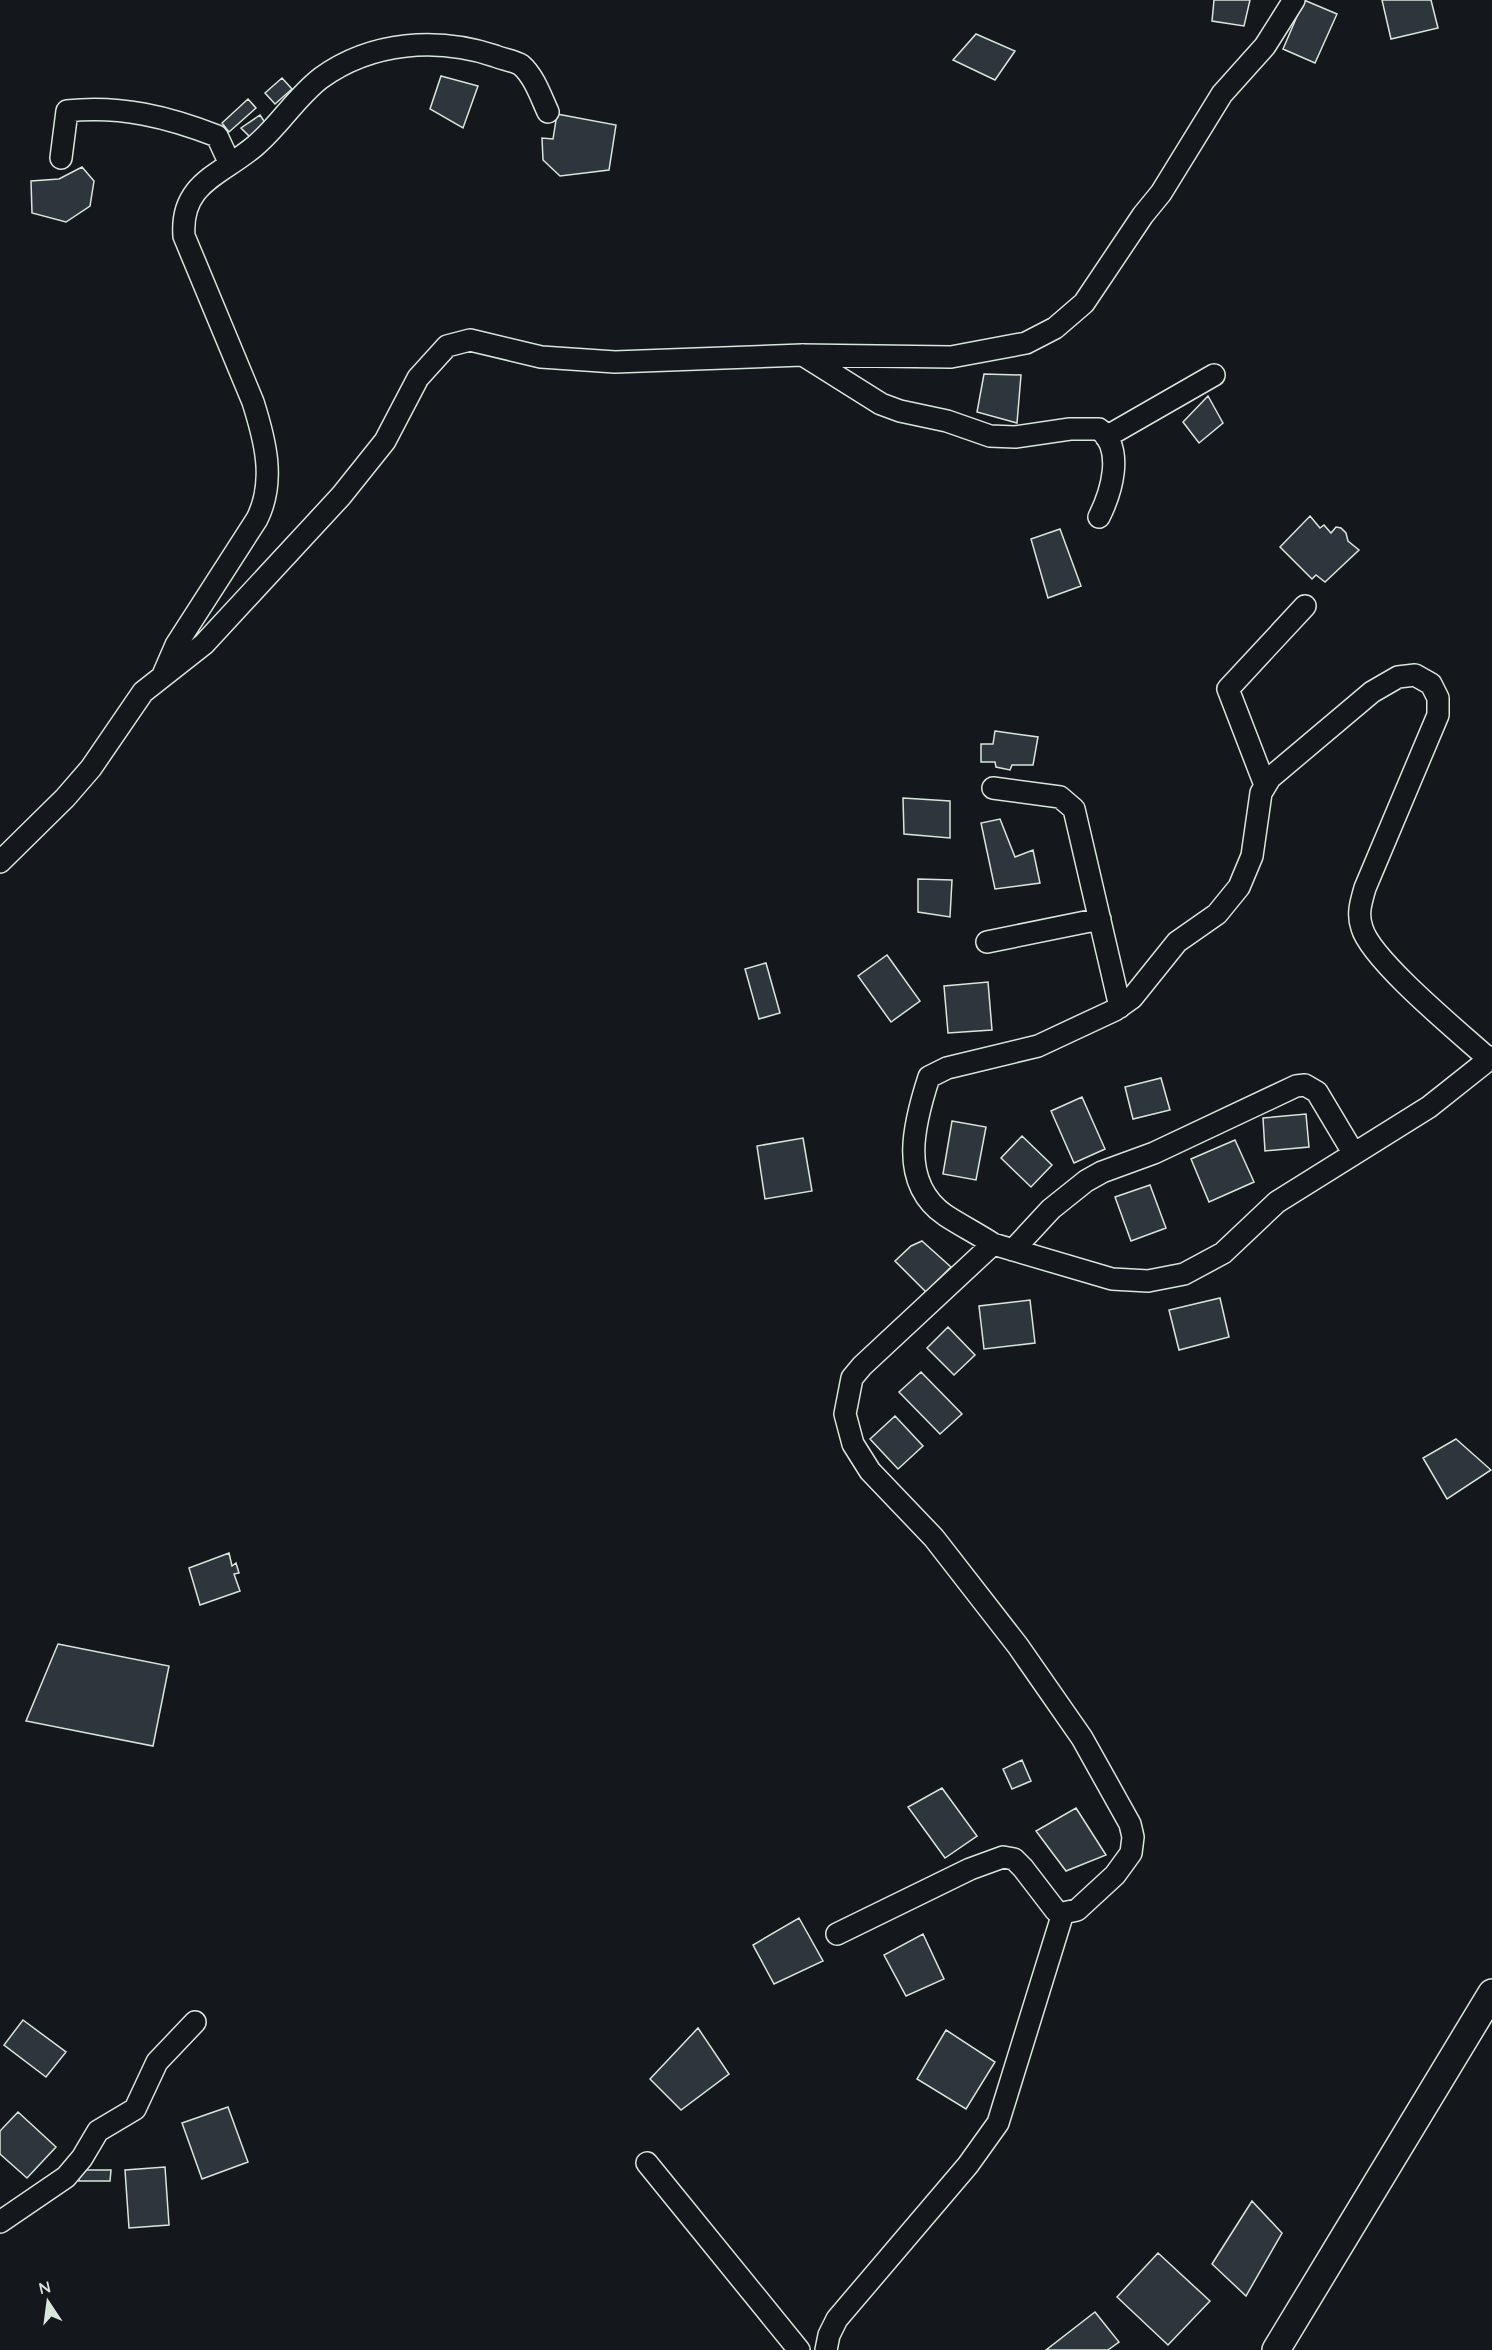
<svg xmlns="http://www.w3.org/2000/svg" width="1492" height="2350" font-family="Quicksand,sans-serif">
	<rect width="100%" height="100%" fill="#14181c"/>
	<path fill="#2c363c" stroke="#d8e6dc" stroke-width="1.5" d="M 1214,0 L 1250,0 L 1244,26 L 1212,21 Z
		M 1304,0 L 1337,14 L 1315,63 L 1283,49 Z
		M 1382,0 L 1431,0 L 1438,28 L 1391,39 Z
		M 976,34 L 1015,51 L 995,80 L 953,60 Z
		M 441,76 L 478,86 L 463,128 L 430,109 Z
		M 282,78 L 292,89 L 275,104 L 265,93 Z
		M 248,99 L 256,108 L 229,132 L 222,123 Z
		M 557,114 L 616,125 L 609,170 L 560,176 L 543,160 L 542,138 L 553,139 Z
		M 260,115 L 268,127 L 253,140 L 241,128 Z
		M 82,167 L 94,181 L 90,206 L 66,222 L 32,213 L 31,181 L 59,179 Z
		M 984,374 L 1021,375 L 1017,423 L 977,412 Z
		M 1208,396 L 1223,423 L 1199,443 L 1183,422 Z
		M 1310,516 L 1320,528 L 1324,525 L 1331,533 L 1336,527 L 1341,528 L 1346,533 L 1348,541 L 1359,550 L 1325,582 L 1316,575 L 1312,579 L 1280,547 Z
		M 1060,529 L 1081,586 L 1048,598 L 1031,539 Z
		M 995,731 L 1038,737 L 1033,765 L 1012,765 L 1010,770 L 996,767 L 995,762 L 981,762 L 981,744 L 993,744 Z
		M 903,798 L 950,801 L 950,838 L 904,834 Z
		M 1000,819 L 1015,857 L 1033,850 L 1040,883 L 995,889 L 981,823 Z
		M 918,879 L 952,880 L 950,917 L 918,912 Z
		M 887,955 L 920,1001 L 891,1022 L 858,976 Z
		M 766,963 L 780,1013 L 759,1019 L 745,969 Z
		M 988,982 L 992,1030 L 948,1033 L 944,986 Z
		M 1161,1078 L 1170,1110 L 1133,1119 L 1125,1087 Z
		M 1082,1097 L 1105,1149 L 1074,1163 L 1051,1111 Z
		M 1306,1114 L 1309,1147 L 1265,1151 L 1263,1118 Z
		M 952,1121 L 986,1127 L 976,1180 L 943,1174 Z
		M 1022,1136 L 1052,1165 L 1031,1187 L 1001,1158 Z
		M 803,1138 L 812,1191 L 765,1199 L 757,1146 Z
		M 1235,1140 L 1254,1182 L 1209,1202 L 1191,1159 Z
		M 1150,1185 L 1166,1228 L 1131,1241 L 1115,1197 Z
		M 922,1241 L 951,1267 L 926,1292 L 895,1261 L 911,1246 Z
		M 1220,1298 L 1229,1337 L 1179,1350 L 1169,1310 Z
		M 1030,1300 L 1035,1343 L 984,1349 L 979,1306 Z
		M 948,1327 L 975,1355 L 954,1375 L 927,1348 Z
		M 921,1372 L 962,1414 L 940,1434 L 899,1392 Z
		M 895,1416 L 923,1446 L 898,1469 L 870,1439 Z
		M 1456,1439 L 1491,1470 L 1447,1499 L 1423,1458 Z
		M 229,1553 L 232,1566 L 236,1563 L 239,1573 L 234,1574 L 240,1591 L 200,1605 L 189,1568 Z
		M 58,1644 L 169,1666 L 153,1746 L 26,1721 Z
		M 1022,1760 L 1031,1781 L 1012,1789 L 1003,1769 Z
		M 942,1788 L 977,1836 L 945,1858 L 908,1807 Z
		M 1076,1808 L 1106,1855 L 1066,1871 L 1036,1831 Z
		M 799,1918 L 823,1961 L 774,1984 L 753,1945 Z
		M 923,1934 L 944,1979 L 906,1996 L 884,1955 Z
		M 23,2020 L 66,2052 L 46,2077 L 4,2045 Z
		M 698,2028 L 729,2074 L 681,2110 L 650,2079 Z
		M 946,2030 L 995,2062 L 966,2109 L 917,2079 Z
		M 228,2107 L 248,2162 L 202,2179 L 182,2123 Z
		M 18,2112 L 56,2147 L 27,2178 L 0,2154 L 0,2131 Z
		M 165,2167 L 169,2225 L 129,2228 L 125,2170 Z
		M 79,2170 L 111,2170 L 110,2181 L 79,2181 Z
		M 1252,2201 L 1282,2233 L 1246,2296 L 1212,2264 Z
		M 1158,2253 L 1210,2301 L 1168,2345 L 1117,2297 Z
		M 1095,2312 L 1119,2342 L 1108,2350 L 1046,2350 Z"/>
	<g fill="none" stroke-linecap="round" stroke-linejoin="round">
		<defs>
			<path id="minor" d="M 61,158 L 67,111 C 120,105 168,117 217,136 L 230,164
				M 803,355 L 881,404 L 900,411 L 947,421 L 990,436 L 1015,437 L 1070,429 L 1099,429 C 1125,449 1111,493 1099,517
				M 1106,437 L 1214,375
				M 163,675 L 176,645 L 257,519 C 276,481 265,440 253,402 L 184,236 C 180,183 221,175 255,146 C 279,126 296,97 321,78 C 372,41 438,37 495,56 C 502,59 515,61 521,65 C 534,76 541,97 548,112
				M 1265,785 L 1228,689 L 1305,606
				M 993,788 L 1060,797 L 1074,809 L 1120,1007
				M 0,862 L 65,798 L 91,768 L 143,692 L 204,644 L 341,496 L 385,441 L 418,378 L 447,346 L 470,340 L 541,357 L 615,362 L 802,355 L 951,357 L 1026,343 L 1055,328 L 1084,303 L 1143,215 L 1161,193 L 1222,94 L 1265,46 L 1294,0
				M 987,942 L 1100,919
				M 993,1244 C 978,1234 960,1225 945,1215 C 898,1182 914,1123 929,1077 L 947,1068 L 1038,1046 L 1115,1010 L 1132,998 L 1177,942 L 1217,914 L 1239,887 L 1252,856 L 1261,793 L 1270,778 L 1372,692 L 1398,677 L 1415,675 L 1431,684 L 1438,698 L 1438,715 L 1365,888 C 1361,902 1357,914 1362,928 C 1371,960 1460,1033 1489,1059
				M 1013,1250 L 1051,1209 L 1086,1181 L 1102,1172 L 1154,1153 L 1296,1086 L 1305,1085 L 1317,1092 L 1354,1154
				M 837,1934 L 970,1869 L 1003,1857 L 1014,1859 L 1023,1868 L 1056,1911 L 1063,1913 L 1077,1910 L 1115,1875 L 1131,1853 L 1133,1837 L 1130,1824 L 1082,1738 L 1018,1646 L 934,1538 L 870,1471 L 853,1444 L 845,1414 L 852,1378 L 862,1366 L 993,1244 L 1112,1279 L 1148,1281 L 1184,1274 L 1223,1253 L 1277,1202 L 1429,1107 L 1492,1057
				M 647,2163 L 799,2350
				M 0,2222 L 66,2177 L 82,2158 L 98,2131 L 135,2109 L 157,2062 L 195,2022
				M 826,2350 L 829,2335 L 837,2319 L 968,2165 L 998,2123 L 1063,1913"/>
			<path id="major" d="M 1276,2350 L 1492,1993"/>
		</defs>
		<use href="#minor" stroke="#d8e6dc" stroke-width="24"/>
		<use href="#major" stroke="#d8e6dc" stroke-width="30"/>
		<use href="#minor" stroke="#14181c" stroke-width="21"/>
		<use href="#major" stroke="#14181c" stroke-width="27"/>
	</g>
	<g transform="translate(48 2302) rotate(347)" stroke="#14181c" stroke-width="4.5" paint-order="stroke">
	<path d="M0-4.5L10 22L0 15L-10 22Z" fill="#d8e6dc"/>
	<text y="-9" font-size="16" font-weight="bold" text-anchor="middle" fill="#d8e6dc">N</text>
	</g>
</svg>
